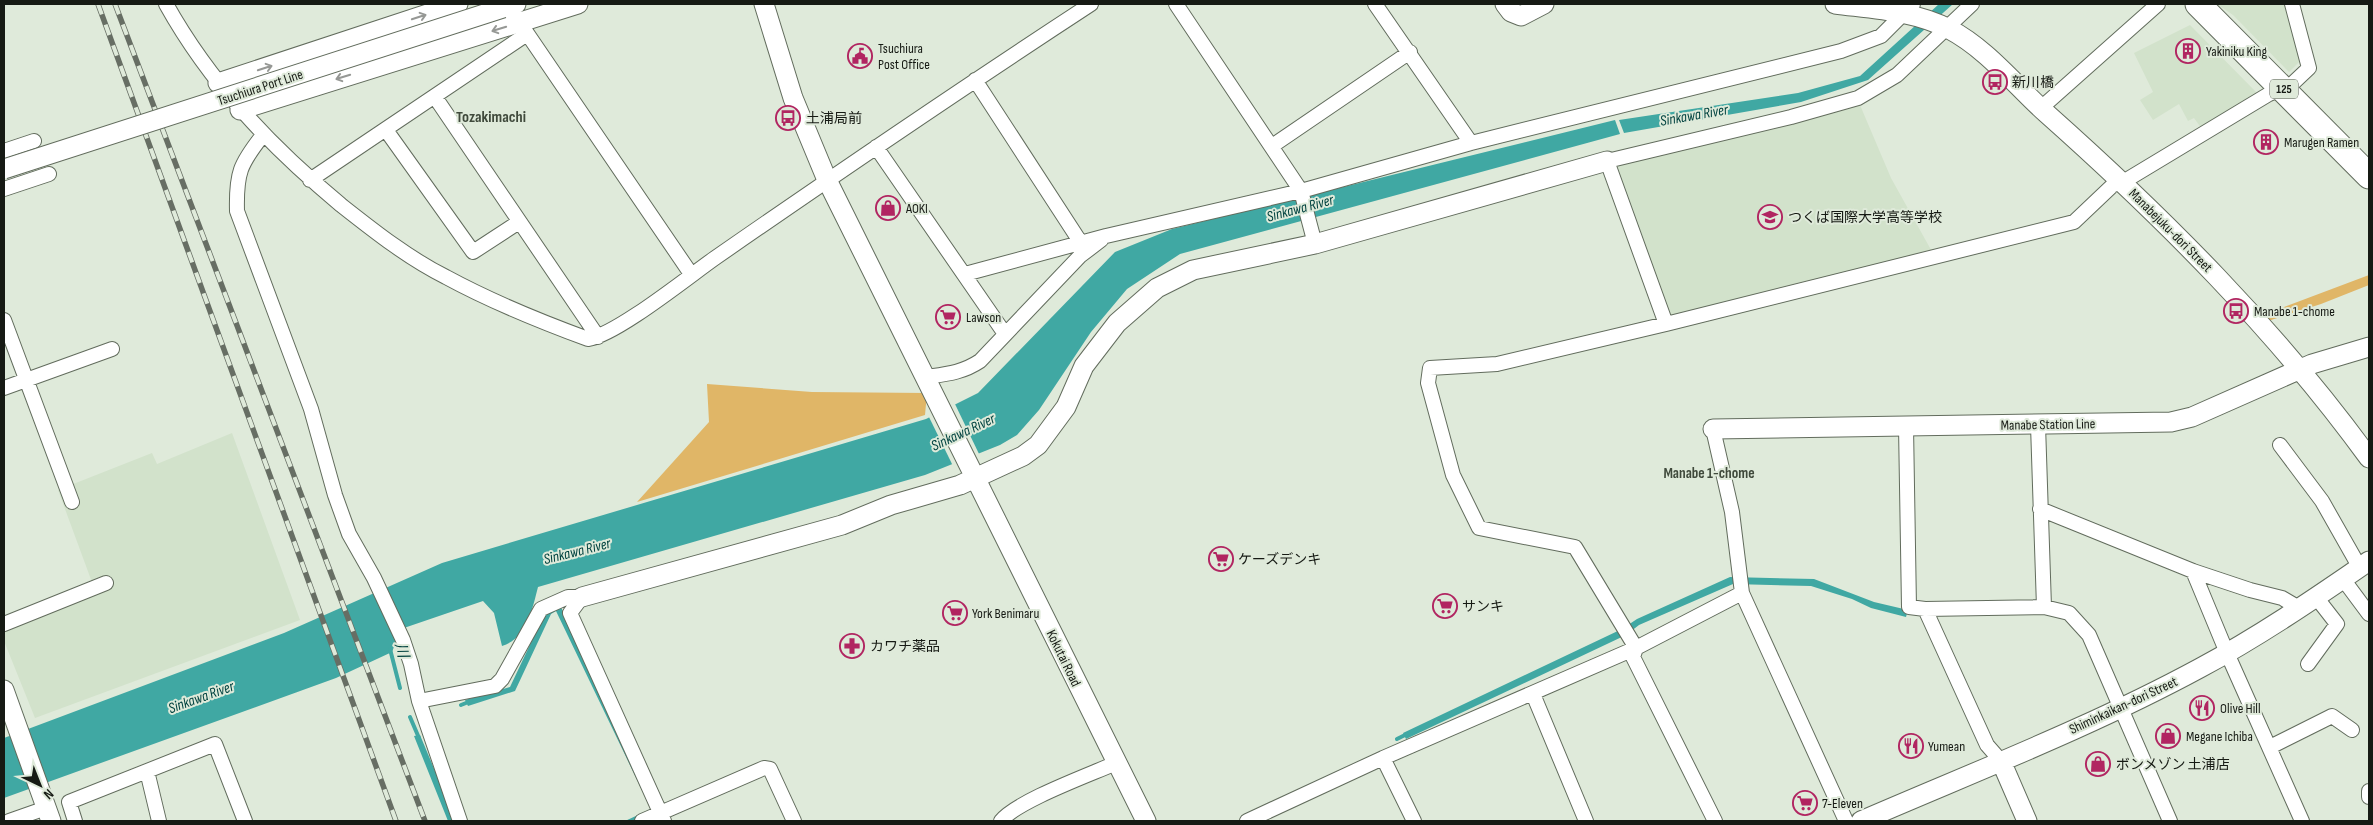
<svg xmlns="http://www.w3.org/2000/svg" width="2373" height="825" font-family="'Sofia Sans Condensed','Noto Sans JP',sans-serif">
	<rect width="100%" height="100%" fill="#dfeada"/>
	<path fill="#d2e2cb" d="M 2217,4 L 2286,4 L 2302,59 L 2289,72 L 2233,15 Z
		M 2190,25 L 2258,94 L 2202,129 L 2194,118 L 2188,121 L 2179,104 L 2153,120 L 2140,100 L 2153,92 L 2134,53 Z
		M 1860,105 L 1891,178 L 1935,257 L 1666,324 L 1609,165 Z
		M 232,433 L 300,620 L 35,718 L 4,641 L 4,621 L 93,585 L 58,490 L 152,453 L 157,464 Z"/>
	<path fill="#e0b667" d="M 2369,275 L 2369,285 L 2321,304 L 2265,322 L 2271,312 Z
		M 707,384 L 812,392 L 927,393 L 925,415 L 637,502 L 709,422 Z"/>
	<path fill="#40a8a3" d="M 1939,4 L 1953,4 L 1868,80 L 1801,102 L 1624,133 L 1619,120 L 1798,93 L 1860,76 Z
		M 1615,120 L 1620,134 L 1180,254 L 1127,289 L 1091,332 L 1039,410 L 1017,435 L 1000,445 L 925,475 L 538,587 C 532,610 527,638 502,646 L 494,613 L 483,601 L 401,629 L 392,652 L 336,678 L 4,798 L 4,738 L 284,633 L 442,563 L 926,419 L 978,393 L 1115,252 L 1172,229 Z
		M 1730,577 L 1814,579 L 1874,602 L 1908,610 L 1906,617 L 1871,608 L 1852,599 L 1811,586 L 1733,584 L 1639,625 L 1626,635 L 1406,739 L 1403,733 L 1622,629 L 1637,619 Z
		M 560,605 L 657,811 L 636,821 L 625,821 L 651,809 L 556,611 L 551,614 L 515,691 L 468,706 L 465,700 L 510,687 L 545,613 Z
		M 420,735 L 456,821 L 448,821 L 414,736 Z"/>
	<path fill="#dfeada" d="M 954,402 L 980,456 L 953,466 L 928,415 Z"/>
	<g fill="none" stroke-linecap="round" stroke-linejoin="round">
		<path stroke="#40a8a3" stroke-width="4" d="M 390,649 L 400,688
			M 461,705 L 471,701
			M 410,717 L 419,738
			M 1397,739 L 1407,734"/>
		<defs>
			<path id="street" d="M 166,4 C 210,83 271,147 341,205 C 374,231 408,258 446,277 C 492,302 539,321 588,339 C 616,335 688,277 715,258 C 839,172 964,87 1091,4
				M 1176,4 L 1301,191 L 1315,244
				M 1375,4 L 1471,143
				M 520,23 L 691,274
				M 975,80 L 1081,243
				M 435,97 L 598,337
				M 2041,108 L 2158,4
				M 386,130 L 473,252 L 519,222
				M 263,135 C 240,164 236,173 237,211 L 311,409 L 335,495 L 349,534 L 374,578 L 403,640 L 411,664 L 419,701 L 460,821
				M 1272,146 L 1410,52
				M 876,147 L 1005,334
				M 4,151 L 34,141
				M 310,180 L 527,34
				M 4,189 L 49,174
				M 965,274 L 1106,236 L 1301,191 L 1471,143 L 1841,51 L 1881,36 L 1913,4
				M 4,320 L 72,502
				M 1666,324 L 2074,222 L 2113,185 L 2123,182 L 2269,94 L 2291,85 L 2309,68 L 2292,4
				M 925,377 C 946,374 962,373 980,361 L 1080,256 L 1101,240
				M 4,388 L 112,349
				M 2038,425 L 2044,607 L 2069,613 L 2089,635 L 2170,821
				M 1906,426 L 1909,607 L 1925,609
				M 1713,429 L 1732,512 L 1742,593 L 1846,821
				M 2280,445 L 2322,501 L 2360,568
				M 2040,509 L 2193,571 L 2250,590 L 2282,598 L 2299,608
				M 2193,571 L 2227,653 L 2302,821
				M 2343,579 L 2369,614
				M 582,597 L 570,613 L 664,821
				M 4,624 L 106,583
				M 2308,664 L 2337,624 L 2316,597
				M 1533,694 L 1586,821
				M 419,701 L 495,686 L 502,679 L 541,609 L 568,597 L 582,597
				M 2270,747 L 2332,716 L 2352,730
				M 1383,758 L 1414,821
				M 2001,761 L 1987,745 L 1925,609 L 2044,607
				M 147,771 L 159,821
				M 2369,791 L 2369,797
				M 9,821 L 46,808
				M 75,821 L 69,802 L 215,744 L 245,821
				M 642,821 L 764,768 L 770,769 L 794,821
				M 1001,821 C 1017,801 1089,775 1116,763
				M 1247,821 L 1383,758 L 1636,648 L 1742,593
				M 1715,821 L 1633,657 L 1636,648 L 1575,547 L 1479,528 L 1453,475 L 1428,383 L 1430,368 L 1497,364 L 1666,324 L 1607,161 L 1791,117 L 1858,98 L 1897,75 L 1972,4"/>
			<path id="secondary" d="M 764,4 L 793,98 L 827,180 L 1146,821
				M 1505,4 L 1511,12 L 1521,16 L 1544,4
				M 1835,4 C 1873,9 1915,11 1949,29 C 1987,49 2015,85 2046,113 C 2164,218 2276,330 2369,458
				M 503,8 L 516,4
				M 218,83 L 458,4
				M 240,110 L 578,4
				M 1713,429 L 2171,422 L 2192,417 L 2312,364 L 2369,347
				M 582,597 L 842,525 L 891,505 L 960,485 L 1023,456 L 1038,445 L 1066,407 L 1084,366 L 1117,323 L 1157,288 L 1193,270 L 1315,244 L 1607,161
				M 4,690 L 51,821
				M 2001,761 L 2027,821
				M 1861,821 C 1974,772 2091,727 2200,668 C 2258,637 2314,599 2369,561"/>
			<path id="highway" d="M 2198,4 L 2369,176"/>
		</defs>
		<use href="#street" stroke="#626c5d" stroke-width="16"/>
		<use href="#secondary" stroke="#626c5d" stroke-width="21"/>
		<use href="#highway" stroke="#626c5d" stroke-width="27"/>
		<use href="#street" stroke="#fff" stroke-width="14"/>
		<use href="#secondary" stroke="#fff" stroke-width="19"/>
		<use href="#highway" stroke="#fff" stroke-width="25"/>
		<defs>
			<path id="rail" d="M 98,4 L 396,821
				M 115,4 L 425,821"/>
		</defs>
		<use href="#rail" stroke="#676e64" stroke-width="5.5"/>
		<use href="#rail" stroke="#dfeada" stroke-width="4" stroke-dasharray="11" stroke-linecap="butt"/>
		<defs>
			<path id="secondary-bridge" d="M 4,169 L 503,8"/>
		</defs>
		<use href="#secondary-bridge" stroke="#626c5d" stroke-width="21" stroke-linecap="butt"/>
		<use href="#secondary-bridge" stroke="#fff" stroke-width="19"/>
	</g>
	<defs><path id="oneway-shaft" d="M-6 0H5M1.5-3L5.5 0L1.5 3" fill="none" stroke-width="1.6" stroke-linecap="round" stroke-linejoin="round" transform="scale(1.25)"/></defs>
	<g stroke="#969895">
		<use href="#oneway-shaft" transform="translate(419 17) rotate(-18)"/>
		<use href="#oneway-shaft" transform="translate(499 29) rotate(163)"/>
		<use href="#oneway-shaft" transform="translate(265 68) rotate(-18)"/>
		<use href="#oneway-shaft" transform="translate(343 77) rotate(163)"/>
	</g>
	<defs>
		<symbol id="building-ring" viewBox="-11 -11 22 22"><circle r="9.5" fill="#dfeada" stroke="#b12561" stroke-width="1.5"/><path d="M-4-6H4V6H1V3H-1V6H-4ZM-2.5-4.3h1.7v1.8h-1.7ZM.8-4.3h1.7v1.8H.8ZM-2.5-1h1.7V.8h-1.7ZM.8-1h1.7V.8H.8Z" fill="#b12561"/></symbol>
		<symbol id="civic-ring" viewBox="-11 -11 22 22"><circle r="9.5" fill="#dfeada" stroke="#b12561" stroke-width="1.5"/><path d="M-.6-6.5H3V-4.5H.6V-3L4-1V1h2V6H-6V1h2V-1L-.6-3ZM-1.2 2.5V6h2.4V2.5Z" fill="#b12561"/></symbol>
		<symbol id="bus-ring" viewBox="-11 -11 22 22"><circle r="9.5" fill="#dfeada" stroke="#b12561" stroke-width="1.5"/><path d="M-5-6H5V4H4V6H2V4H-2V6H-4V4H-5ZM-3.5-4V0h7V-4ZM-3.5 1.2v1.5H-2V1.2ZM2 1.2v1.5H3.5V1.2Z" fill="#b12561"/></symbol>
		<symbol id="shop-ring" viewBox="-11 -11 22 22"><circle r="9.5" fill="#dfeada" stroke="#b12561" stroke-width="1.5"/><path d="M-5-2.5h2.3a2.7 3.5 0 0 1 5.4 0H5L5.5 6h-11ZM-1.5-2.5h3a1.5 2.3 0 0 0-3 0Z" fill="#b12561"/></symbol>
		<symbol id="school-ring" viewBox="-11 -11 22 22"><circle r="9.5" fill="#dfeada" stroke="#b12561" stroke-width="1.5"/><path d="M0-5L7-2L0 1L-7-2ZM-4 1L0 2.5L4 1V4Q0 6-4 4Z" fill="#b12561"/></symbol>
		<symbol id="supermarket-ring" viewBox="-11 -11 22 22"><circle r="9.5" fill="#dfeada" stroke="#b12561" stroke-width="1.5"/><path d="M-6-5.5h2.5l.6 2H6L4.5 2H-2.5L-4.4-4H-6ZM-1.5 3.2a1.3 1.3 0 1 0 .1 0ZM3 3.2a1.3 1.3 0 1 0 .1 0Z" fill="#b12561"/></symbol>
		<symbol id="pharmacy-ring" viewBox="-11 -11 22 22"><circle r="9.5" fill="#dfeada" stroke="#b12561" stroke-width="1.5"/><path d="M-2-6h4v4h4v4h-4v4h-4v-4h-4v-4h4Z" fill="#b12561"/></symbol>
		<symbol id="restaurant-ring" viewBox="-11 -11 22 22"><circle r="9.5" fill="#dfeada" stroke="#b12561" stroke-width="1.5"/><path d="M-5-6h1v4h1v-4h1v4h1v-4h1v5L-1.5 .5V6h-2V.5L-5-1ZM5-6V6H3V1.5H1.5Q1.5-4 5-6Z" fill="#b12561"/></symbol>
	</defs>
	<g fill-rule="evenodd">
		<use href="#building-ring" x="2174" y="37" width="28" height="28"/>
		<use href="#civic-ring" x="846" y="42" width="28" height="28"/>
		<use href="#bus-ring" x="1981" y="68" width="28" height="28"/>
		<use href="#bus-ring" x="774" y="104" width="28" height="28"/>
		<use href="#building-ring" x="2252" y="128" width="28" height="28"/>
		<use href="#shop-ring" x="874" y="194" width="28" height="28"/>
		<use href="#school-ring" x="1756" y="203" width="28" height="28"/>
		<use href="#bus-ring" x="2222" y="297" width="28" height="28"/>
		<use href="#supermarket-ring" x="934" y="303" width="28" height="28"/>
		<use href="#supermarket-ring" x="1207" y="545" width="28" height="28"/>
		<use href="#supermarket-ring" x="1431" y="592" width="28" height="28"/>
		<use href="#supermarket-ring" x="941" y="599" width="28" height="28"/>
		<use href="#pharmacy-ring" x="838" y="632" width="28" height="28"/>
		<use href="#restaurant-ring" x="2188" y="694" width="28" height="28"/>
		<use href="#shop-ring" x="2154" y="722" width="28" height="28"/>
		<use href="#restaurant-ring" x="1897" y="732" width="28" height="28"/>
		<use href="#shop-ring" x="2084" y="750" width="28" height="28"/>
		<use href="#supermarket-ring" x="1791" y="789" width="28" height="28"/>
	</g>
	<g text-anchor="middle" stroke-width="4" stroke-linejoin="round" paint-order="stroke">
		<rect fill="#dfeada" stroke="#52584f" stroke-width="1" x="2270" y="79.5" width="28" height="19" rx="4"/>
		<g font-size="12" font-weight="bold" fill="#161a14">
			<text x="2284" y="93">125</text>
		</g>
		<g font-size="14" fill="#161a14" stroke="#dfeada" text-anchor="start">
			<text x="878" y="53">Tsuchiura<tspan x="878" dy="16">Post Office</tspan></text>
			<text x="2206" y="56">Yakiniku King</text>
			<text x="2012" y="87">新川橋</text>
			<text x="806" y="123">土浦局前</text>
			<text x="2284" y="147">Marugen Ramen</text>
			<text x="906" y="213">AOKI</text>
			<text x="1788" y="222">つくば国際大学高等学校</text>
			<text x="2254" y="316">Manabe 1-chome</text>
			<text x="966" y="322">Lawson</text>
			<text x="1238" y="564">ケーズデンキ</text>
			<text x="1462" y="611">サンキ</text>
			<text x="972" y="618">York Benimaru</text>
			<text x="870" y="651">カワチ薬品</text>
			<text x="2220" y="713">Olive Hill</text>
			<text x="2186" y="741">Megane Ichiba</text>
			<text x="1928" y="751">Yumean</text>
			<text x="2116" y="769">ボンメゾン 土浦店</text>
			<text x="1822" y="808">7-Eleven</text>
		</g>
		<g font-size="14" fill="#161a14" stroke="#dfeada">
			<text transform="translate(260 87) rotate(-18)" y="5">Tsuchiura Port Line</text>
			<text transform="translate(2171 230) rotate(45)" y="5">Manabejuku-dori Street</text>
			<text transform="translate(2048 424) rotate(-1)" y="5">Manabe Station Line</text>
			<text transform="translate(1064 658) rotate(64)" y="5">Kokutai Road</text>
			<text transform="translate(2123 705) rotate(-25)" y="5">Shiminkaikan-dori Street</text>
		</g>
		<g font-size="15" font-style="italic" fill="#00423f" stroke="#dfeada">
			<text transform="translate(1694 115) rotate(-10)" y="5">Sinkawa River</text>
			<text transform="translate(1300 208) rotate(-15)" y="5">Sinkawa River</text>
			<text transform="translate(963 432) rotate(-25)" y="5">Sinkawa River</text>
			<text transform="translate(577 551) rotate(-14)" y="5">Sinkawa River</text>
			<text transform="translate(402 650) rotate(75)" y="5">川</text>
			<text transform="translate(201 697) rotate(-20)" y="5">Sinkawa River</text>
		</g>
		<g font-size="15" font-weight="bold" fill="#404a3c" stroke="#dfeada">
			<text x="1709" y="478">Manabe 1-chome</text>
		</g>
		<g font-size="16" font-weight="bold" fill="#404a3c" stroke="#dfeada">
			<text x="491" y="122">Tozakimachi</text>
		</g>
	</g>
	<rect width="2373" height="825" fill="none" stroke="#161a14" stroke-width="10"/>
	<g transform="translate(40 785) rotate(137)" stroke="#dfeada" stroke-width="4" paint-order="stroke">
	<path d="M0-4L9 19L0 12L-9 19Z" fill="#161a14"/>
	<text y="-8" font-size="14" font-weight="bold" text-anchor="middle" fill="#161a14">N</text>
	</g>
</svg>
